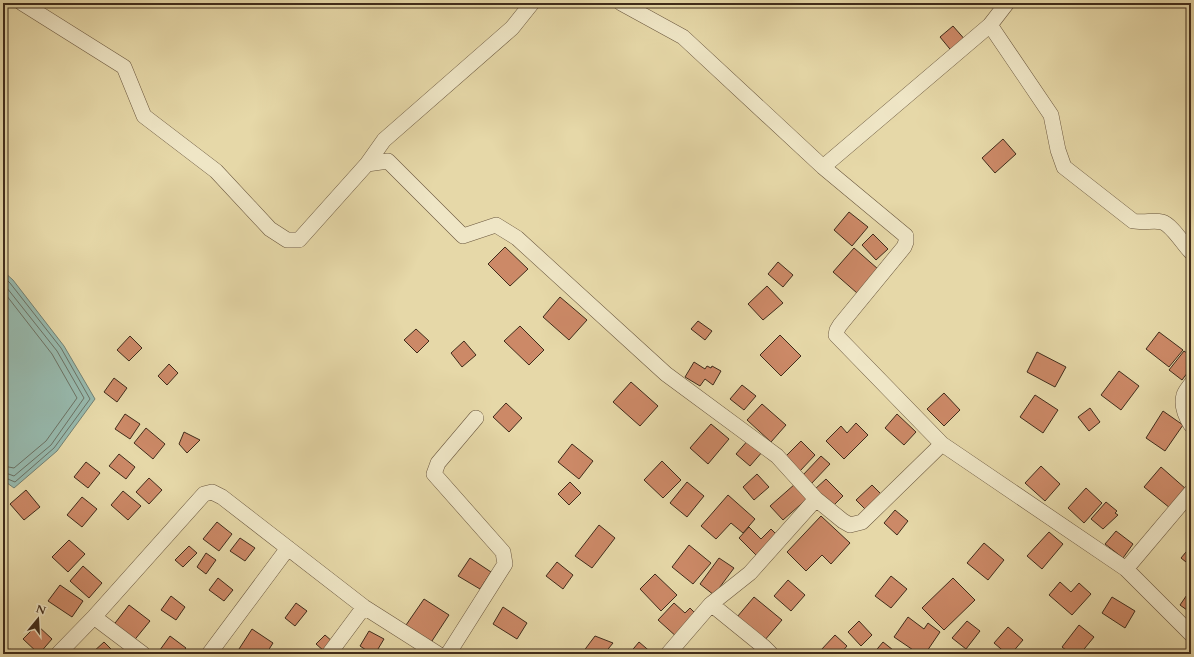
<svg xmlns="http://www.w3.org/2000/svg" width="1194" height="657" font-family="Cardo,serif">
	<rect width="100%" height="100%" fill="#e6d8a8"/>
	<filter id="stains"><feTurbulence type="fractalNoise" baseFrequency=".005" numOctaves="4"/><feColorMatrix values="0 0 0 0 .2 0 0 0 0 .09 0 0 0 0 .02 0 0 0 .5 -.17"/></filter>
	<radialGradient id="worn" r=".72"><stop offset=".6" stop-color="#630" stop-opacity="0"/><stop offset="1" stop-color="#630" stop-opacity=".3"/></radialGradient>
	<path fill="#97b9ad" stroke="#748173" d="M 3,271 L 13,280 L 64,346 L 95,399 L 57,451 L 14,488 L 3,480 Z"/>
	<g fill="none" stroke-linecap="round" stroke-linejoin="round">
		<path stroke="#6c7264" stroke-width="1" d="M 3,276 L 10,283 L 61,348 L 90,399 L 54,448 L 15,482 L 3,477
			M 3,283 L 57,351 L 84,398 L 51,445 L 14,476 L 3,472
			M 3,291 L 52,354 L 77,398 L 46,441 L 14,468 L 3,466"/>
	</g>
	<path fill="#cc8967" stroke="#402c1b" d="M 953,26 L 967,42 L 954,54 L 940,37 Z
		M 1003,139 L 1016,154 L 995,173 L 982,158 Z
		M 849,212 L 868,227 L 852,246 L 834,230 Z
		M 873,234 L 888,249 L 876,260 L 862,245 Z
		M 505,247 L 528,269 L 510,286 L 488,264 Z
		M 854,248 L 878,269 L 857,293 L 833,272 Z
		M 778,262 L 793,275 L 783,287 L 768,274 Z
		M 767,286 L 783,303 L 763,320 L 748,304 Z
		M 560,297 L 587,320 L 569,340 L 543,317 Z
		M 698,321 L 712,331 L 705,340 L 691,329 Z
		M 520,326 L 544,350 L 529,365 L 504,341 Z
		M 416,329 L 429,341 L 417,353 L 404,340 Z
		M 1159,332 L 1183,350 L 1169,367 L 1146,349 Z
		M 780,335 L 801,356 L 781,376 L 760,355 Z
		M 130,336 L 142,348 L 129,361 L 117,350 Z
		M 464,341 L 476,355 L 462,367 L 451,353 Z
		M 1184,351 L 1191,356 L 1191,368 L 1182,380 L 1169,370 Z
		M 1037,352 L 1066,367 L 1055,387 L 1027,372 Z
		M 694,362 L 705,369 L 707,366 L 711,368 L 712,366 L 721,371 L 713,385 L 705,379 L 700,386 L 685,377 Z
		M 169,364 L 178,373 L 167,385 L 158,376 Z
		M 1119,371 L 1139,386 L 1121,410 L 1101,395 Z
		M 114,378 L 127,388 L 117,402 L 104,392 Z
		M 631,382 L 658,406 L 640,426 L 613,402 Z
		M 742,385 L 756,396 L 744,410 L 730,399 Z
		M 944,393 L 960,410 L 944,426 L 927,409 Z
		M 1035,395 L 1058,410 L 1043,433 L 1020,417 Z
		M 506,403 L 522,418 L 509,432 L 493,417 Z
		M 762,404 L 786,425 L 771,442 L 747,420 Z
		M 1090,408 L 1100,422 L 1089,431 L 1078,417 Z
		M 1163,411 L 1183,425 L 1165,451 L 1146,438 Z
		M 125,414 L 140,424 L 130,439 L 115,429 Z
		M 897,414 L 916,432 L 904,445 L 885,428 Z
		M 856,423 L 868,435 L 844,459 L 826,441 L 841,426 L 847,433 Z
		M 711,424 L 729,439 L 708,464 L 690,448 Z
		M 146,428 L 165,444 L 153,459 L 134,443 Z
		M 184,432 L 200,440 L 187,453 L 179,444 Z
		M 749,439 L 763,451 L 750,466 L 736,454 Z
		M 801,441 L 815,455 L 800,471 L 785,457 Z
		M 572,444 L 593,461 L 579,479 L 558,462 Z
		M 119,454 L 135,467 L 126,479 L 109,466 Z
		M 821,456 L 830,464 L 811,484 L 802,476 Z
		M 662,461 L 681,480 L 663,498 L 644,480 Z
		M 86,462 L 100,473 L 88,488 L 74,477 Z
		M 1041,466 L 1060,484 L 1045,501 L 1025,483 Z
		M 1161,467 L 1186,489 L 1170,508 L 1144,487 Z
		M 757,474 L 769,487 L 754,500 L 743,487 Z
		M 149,478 L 162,490 L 149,504 L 136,492 Z
		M 826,479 L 843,496 L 832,507 L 815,489 Z
		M 570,482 L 581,493 L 569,505 L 558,494 Z
		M 687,482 L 704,496 L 687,517 L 670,503 Z
		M 795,484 L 808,498 L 783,520 L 770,506 Z
		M 872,485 L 883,496 L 868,512 L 856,500 Z
		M 1086,488 L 1102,503 L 1084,523 L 1068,508 Z
		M 26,490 L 40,507 L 24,520 L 10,504 Z
		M 123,491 L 141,506 L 128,520 L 111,505 Z
		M 728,495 L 755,519 L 743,533 L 731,523 L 716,539 L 701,526 Z
		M 82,497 L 97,509 L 82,527 L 67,515 Z
		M 1106,502 L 1117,511 L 1115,513 L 1118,515 L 1103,529 L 1091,519 Z
		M 895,510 L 908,521 L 897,535 L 884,523 Z
		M 821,516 L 850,543 L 831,564 L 822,555 L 806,571 L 787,552 Z
		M 217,522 L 232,534 L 219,551 L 203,539 Z
		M 599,525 L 615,538 L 592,568 L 575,556 Z
		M 749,527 L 761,539 L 771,529 L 780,538 L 760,559 L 739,538 Z
		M 1116,531 L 1133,544 L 1123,558 L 1105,544 Z
		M 1049,532 L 1063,544 L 1042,569 L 1027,556 Z
		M 240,538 L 255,548 L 245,561 L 230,551 Z
		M 69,540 L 85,554 L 68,572 L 52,557 Z
		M 984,543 L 1004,560 L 988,580 L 967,563 Z
		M 689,545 L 711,563 L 693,584 L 672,567 Z
		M 189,546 L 197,553 L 183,567 L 175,560 Z
		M 1191,546 L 1191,566 L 1181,558 Z
		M 206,553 L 216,560 L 206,574 L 197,567 Z
		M 470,558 L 491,572 L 480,589 L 458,576 Z
		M 719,558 L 734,568 L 714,595 L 700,584 Z
		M 557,562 L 573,575 L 563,589 L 546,576 Z
		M 83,566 L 102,583 L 89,598 L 70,581 Z
		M 655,574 L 677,595 L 661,611 L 640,589 Z
		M 891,576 L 907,589 L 891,608 L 875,596 Z
		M 218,578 L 233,590 L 224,601 L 209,590 Z
		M 953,578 L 975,600 L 944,630 L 922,608 Z
		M 788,580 L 805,595 L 791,611 L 774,596 Z
		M 1060,582 L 1071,592 L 1079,583 L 1091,594 L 1072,615 L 1049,595 Z
		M 60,585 L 83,601 L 72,617 L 48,601 Z
		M 1191,589 L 1191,613 L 1180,605 Z
		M 171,596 L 185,607 L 176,620 L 161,610 Z
		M 754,597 L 782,620 L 764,641 L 737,617 Z
		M 1112,597 L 1135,611 L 1125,628 L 1102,613 Z
		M 424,599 L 449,615 L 430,644 L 404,628 Z
		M 296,603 L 307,611 L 295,626 L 285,618 Z
		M 674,603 L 685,613 L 690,608 L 698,616 L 678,638 L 658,620 Z
		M 129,605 L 150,621 L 132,643 L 112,627 Z
		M 503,607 L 527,623 L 517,639 L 493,624 Z
		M 908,617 L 924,629 L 928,623 L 940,632 L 925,654 L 919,654 L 894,637 Z
		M 859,621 L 872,635 L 861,646 L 848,632 Z
		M 967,621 L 980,631 L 966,649 L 952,638 Z
		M 37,625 L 52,639 L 39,654 L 23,639 Z
		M 1079,625 L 1094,637 L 1080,654 L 1071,654 L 1062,647 Z
		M 1008,627 L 1023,640 L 1011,654 L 1007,654 L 994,643 Z
		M 252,629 L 273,643 L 266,654 L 247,654 L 239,649 Z
		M 369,631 L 384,639 L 375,654 L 372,654 L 360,646 Z
		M 325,635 L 333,642 L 324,651 L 316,644 Z
		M 835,635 L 847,646 L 840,654 L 826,654 L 821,650 Z
		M 170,636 L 186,648 L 181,654 L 157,654 Z
		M 595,636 L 613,643 L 604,654 L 586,654 L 583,652 Z
		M 104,642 L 116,654 L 93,654 L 92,653 Z
		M 639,642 L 653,654 L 629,654 Z
		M 883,642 L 898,654 L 873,654 Z
		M 10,649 L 16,654 L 5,654 Z"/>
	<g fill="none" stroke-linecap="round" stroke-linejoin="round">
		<defs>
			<path id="minor" d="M 22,3 L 124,67 L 144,116 L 216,171 L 270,229 L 287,240 L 299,240 L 367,164 L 388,161 L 463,236 L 496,225 L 517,238 L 666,374 L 777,456 L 816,499
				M 621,3 L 683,37 L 823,167 L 906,236 L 906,242 L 904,247 L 840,325 L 837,330 L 836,335 L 942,444
				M 990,25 L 1051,115 L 1058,150 L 1064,167 L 1133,221 C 1143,223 1154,220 1162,222 C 1172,225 1183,244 1191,252
				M 367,164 L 384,140 L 512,28 L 532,3
				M 823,167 L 990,25 L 1007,3
				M 1191,384 C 1189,387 1185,391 1184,395 C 1181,405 1186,417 1191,425
				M 1126,569 L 1191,492
				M 711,604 L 764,647 L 771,654
				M 94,617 L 143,654
				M 58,654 L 94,617 L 204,494 L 212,492 L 222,497 L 364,607 L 438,654
				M 209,654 L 288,548
				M 329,654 L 364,607
				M 448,654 L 505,564 L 503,552 L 434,474 L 438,463 L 476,418
				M 668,654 L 711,604 L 750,573 L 816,499 L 843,521 L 850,525 L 862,522 L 942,444 L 1126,569 L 1191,634"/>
		</defs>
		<use href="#minor" stroke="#6a573e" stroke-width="16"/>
		<use href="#minor" stroke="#efe6c6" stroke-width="15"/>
	</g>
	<rect width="1194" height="657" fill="none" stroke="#e6d8a8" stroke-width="16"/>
	<rect x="4" y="4" width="1186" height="649" fill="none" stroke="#402c1b" stroke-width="2"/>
	<rect x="8" y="8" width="1178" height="641" fill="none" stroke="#402c1b"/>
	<g transform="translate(38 619) rotate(18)" stroke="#efe6c6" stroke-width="3" paint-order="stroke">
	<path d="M0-3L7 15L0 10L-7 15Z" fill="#402c1b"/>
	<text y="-6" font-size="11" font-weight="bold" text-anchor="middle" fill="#402c1b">N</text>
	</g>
	<rect width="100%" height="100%" filter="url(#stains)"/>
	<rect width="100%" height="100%" fill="url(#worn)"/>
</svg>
